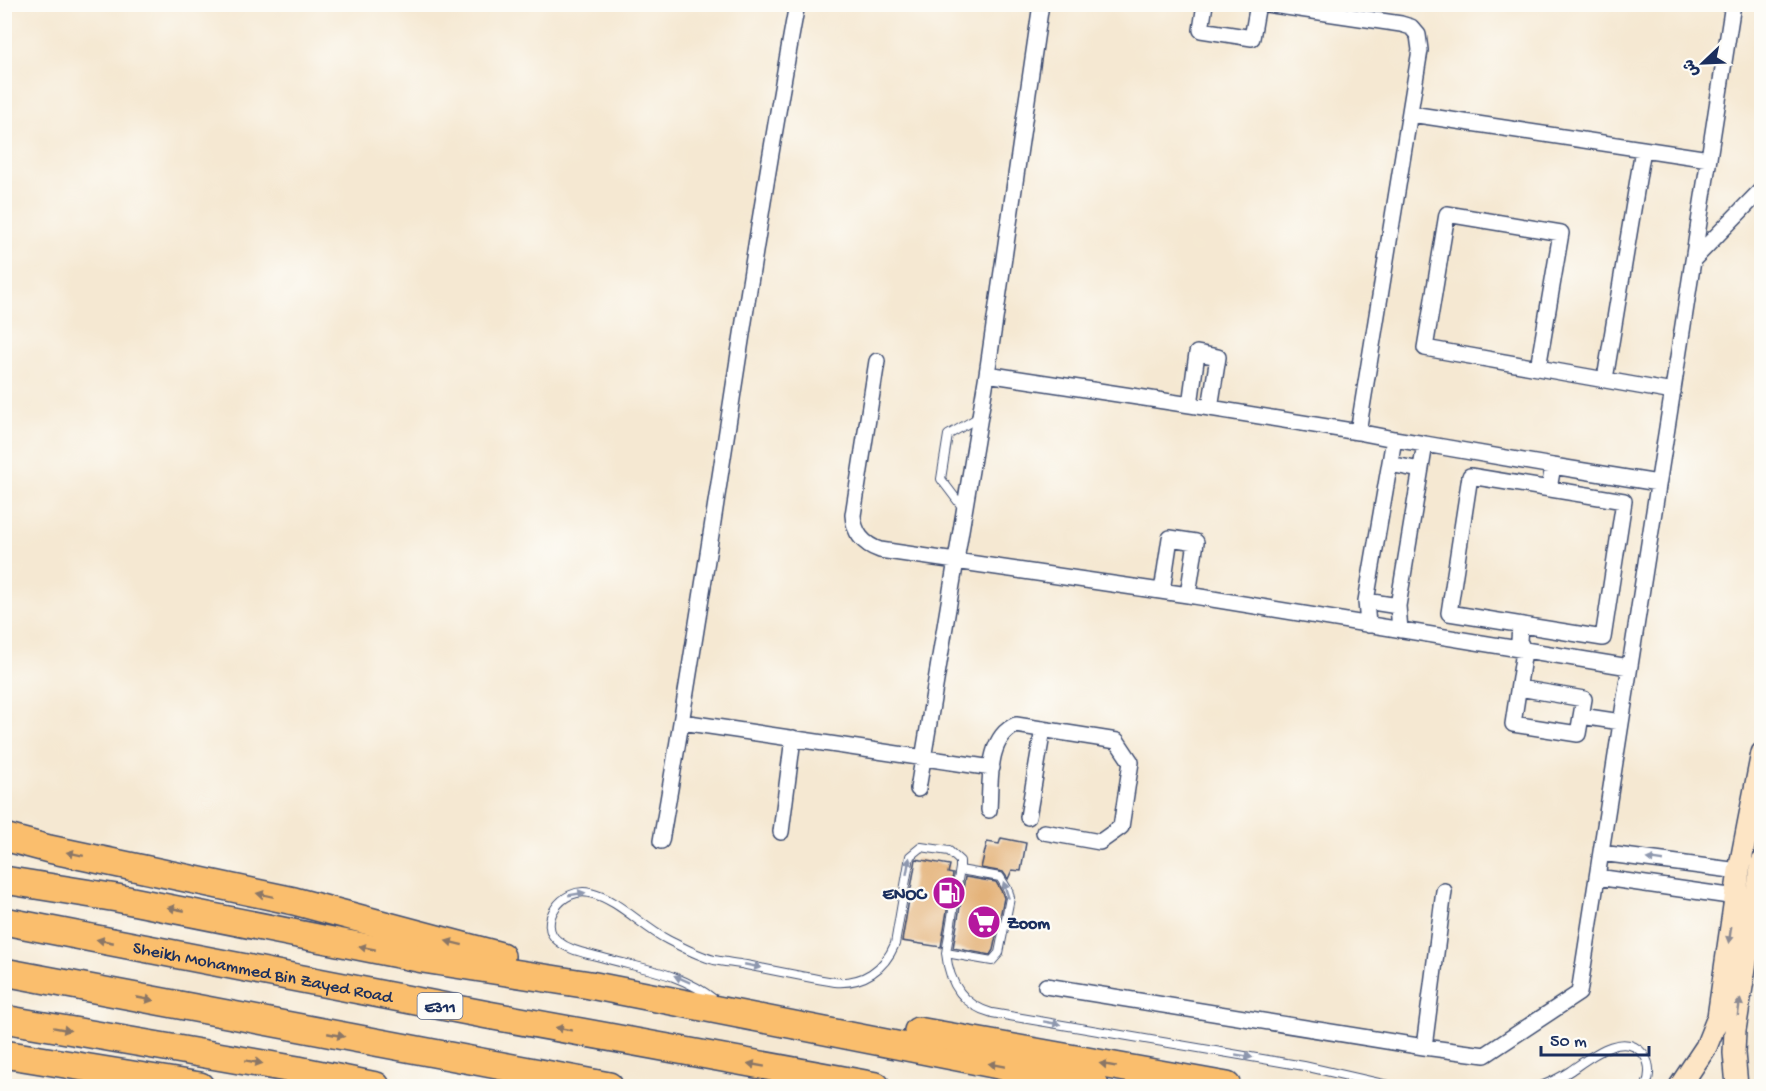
<svg xmlns="http://www.w3.org/2000/svg" width="1766" height="1091" font-family="'Gochi Hand','Playpen Sans Arabic',sans-serif">
	<rect width="100%" height="100%" fill="#fdfcf7"/>
	<filter id="ink" filterUnits="userSpaceOnUse"><feTurbulence type="fractalNoise" baseFrequency=".0167" numOctaves="2"/><feDisplacementMap in="SourceGraphic" scale="12" xChannelSelector="R" yChannelSelector="G"/><feConvolveMatrix kernelMatrix="1 2 1 2 8 2 1 2 1" color-interpolation-filters="sRGB"/></filter>
	<filter id="wash" filterUnits="userSpaceOnUse"><feTurbulence type="fractalNoise" baseFrequency=".008" numOctaves="4" result="noise"/><feDisplacementMap in="SourceGraphic" scale="24" xChannelSelector="R" yChannelSelector="G"/><feGaussianBlur stdDeviation="1.35" result="paint"/><feColorMatrix in="noise" values="0 0 0 0 0 0 0 0 0 0 0 0 0 0 0 0 0 1.4 0 .05"/><feComposite in="paint" operator="in"/></filter>
	<g filter="url(#wash)">
		<rect width="100%" height="100%" fill="#f5e8d2"/>
		<g id="blocks">
			<path fill="#e4b37a" d="M 1001,838 L 1026,843 L 1021,871 L 1012,870 L 1008,879 L 1003,872 L 981,868 L 987,842 L 999,844 Z
				M 916,859 L 950,865 L 948,873 L 953,874 L 941,947 L 902,941 Z
				M 965,877 L 996,882 L 1002,892 L 1004,898 L 993,950 L 990,955 L 953,948 Z"/>
		</g>
	</g>
	<g filter="url(#ink)">
		<use href="#blocks" fill-opacity="0" stroke="#3c4b6f" stroke-width="1.5"/>
		<g fill="none" stroke-linecap="round" stroke-linejoin="round">
			<defs>
				<path id="lane" d="M 963,508 L 941,479 L 948,435 L 979,417
					M 946,953 L 992,961 L 999,953 L 1010,898 L 1008,890 L 1000,877 L 960,870
					M 715,1000 C 680,972 642,969 600,957 C 586,953 570,951 558,941 C 536,924 562,886 590,893 C 618,899 642,927 668,940 C 682,947 698,956 714,960 C 724,962 735,963 746,965 C 776,971 805,977 835,982 C 863,984 884,970 895,944 L 910,856 L 921,847 L 949,851 L 960,861 L 960,868 L 946,953 C 949,982 962,1005 992,1013 L 1304,1066 L 1392,1086
					M 1541,1086 C 1551,1082 1561,1077 1570,1071 C 1588,1059 1624,1028 1644,1055 C 1651,1065 1650,1076 1646,1086"/>
				<path id="street" d="M 1205,4 L 1201,30 L 1252,38 L 1258,4
					M 1266,4 L 1401,24 L 1411,27 L 1418,35 L 1420,50 L 1358,432 L 1394,439 L 1366,601 L 1368,625
					M 1411,114 L 1709,159
					M 1447,214 L 1561,233 L 1538,368 L 1425,348 Z
					M 1694,259 L 1762,189
					M 877,361 L 853,515 C 854,533 863,544 880,550 L 1188,595 L 1196,542 L 1170,538 L 1162,591
					M 1538,368 L 1673,392
					M 987,374 C 1061,385 1136,397 1210,408 L 1218,357 L 1197,353 L 1190,405
					M 1605,379 L 1643,149
					M 1210,408 L 1358,432
					M 1394,439 L 1425,444 L 1398,606
					M 1425,444 L 1553,466
					M 1390,464 L 1420,470
					M 1470,476 L 1624,501 L 1603,638 L 1449,613 Z
					M 1549,489 L 1553,466 L 1658,483
					M 1188,595 L 1629,667
					M 1366,601 L 1398,606 L 1400,630
					M 1519,688 L 1584,699 L 1578,734 L 1513,724 L 1524,651 L 1519,641 L 1520,625
					M 1581,716 L 1621,722
					M 682,722 L 992,768
					M 918,789 L 987,374 L 1041,4
					M 989,810 C 991,782 986,738 1016,725 L 1117,741 L 1131,762 L 1121,827 L 1100,842 L 1044,832
					M 1028,817 L 1043,729
					M 781,832 L 793,738
					M 661,841 C 710,563 746,283 797,4
					M 1601,853 L 1739,871
					M 1597,877 L 1736,897
					M 1046,986 L 1424,1047 L 1444,891
					M 1424,1047 L 1485,1055 L 1579,993 L 1733,4"/>
				<path id="secondary" d="M 1680,1086 L 1706,1047 L 1718,1017 L 1739,871 L 1762,753
					M 1737,1086 L 1734,1053 L 1735,1030 L 1762,862"/>
				<g id="highway">
					<path d="M 4,837 L 49,849 L 294,901 L 501,956"/>
					<path d="M 4,880 L 117,898 L 423,959 L 590,985 L 1039,1073 L 1095,1086"/>
					<path id="s1" d="M 4,921 L 488,1015 L 876,1086"/>
					<path d="M 4,972 L 609,1086"/>
					<path d="M 4,1019 L 298,1070 L 376,1086"/>
					<path d="M 918,1031 L 1227,1086"/>
					<path d="M 4,1054 L 200,1086"/>
				</g>
			</defs>
			<use href="#lane" stroke="#3c4b6f" stroke-width="10"/>
			<use href="#street" stroke="#3c4b6f" stroke-width="18"/>
			<use href="#secondary" stroke="#3c4b6f" stroke-width="24"/>
			<use href="#highway" stroke="#3c4b6f" stroke-width="30"/>
			<use href="#lane" stroke="#fff" stroke-width="8"/>
			<use href="#street" stroke="#fff" stroke-width="15"/>
			<use href="#secondary" stroke="#fde5c5" stroke-width="21"/>
			<use href="#highway" stroke="#fabe6d" stroke-width="27"/>
		</g>
		<defs><path id="oneway-solid" d="M-6-.8H1V-3.2L6.5 0L1 3.2V.8H-6Z" transform="scale(1.5)"/></defs>
		<g fill="#8a7666">
			<use href="#oneway-solid" transform="translate(75 854) rotate(-168)"/>
			<use href="#oneway-solid" transform="translate(265 895) rotate(-168)"/>
			<use href="#oneway-solid" transform="translate(176 909) rotate(-169)"/>
			<use href="#oneway-solid" transform="translate(105 941) rotate(-169)"/>
			<use href="#oneway-solid" transform="translate(454 943) rotate(-166)"/>
			<use href="#oneway-solid" transform="translate(367 948) rotate(-169)"/>
			<use href="#oneway-solid" transform="translate(145 999) rotate(11)"/>
			<use href="#oneway-solid" transform="translate(62 1029) rotate(10)"/>
			<use href="#oneway-solid" transform="translate(564 1029) rotate(-170)"/>
			<use href="#oneway-solid" transform="translate(336 1035) rotate(11)"/>
			<use href="#oneway-solid" transform="translate(254 1062) rotate(10)"/>
			<use href="#oneway-solid" transform="translate(756 1065) rotate(-170)"/>
			<use href="#oneway-solid" transform="translate(997 1065) rotate(-169)"/>
			<use href="#oneway-solid" transform="translate(1108 1065) rotate(-170)"/>
		</g>
		<g fill="#8d97ae">
			<use href="#oneway-solid" transform="translate(1655 860) rotate(-172)"/>
			<use href="#oneway-solid" transform="translate(908 866) rotate(-80)"/>
			<use href="#oneway-solid" transform="translate(1006 890) rotate(-108)"/>
			<use href="#oneway-solid" transform="translate(577 894) rotate(-9)"/>
			<use href="#oneway-solid" transform="translate(753 966) rotate(11)"/>
			<use href="#oneway-solid" transform="translate(682 979) rotate(-156)"/>
			<use href="#oneway-solid" transform="translate(1052 1023) rotate(10)"/>
			<use href="#oneway-solid" transform="translate(1244 1056) rotate(10)"/>
		</g>
		<g fill="#8c8a92">
			<use href="#oneway-solid" transform="translate(1730 935) rotate(98)"/>
			<use href="#oneway-solid" transform="translate(1739 1007) rotate(-82)"/>
		</g>
	</g>
	<defs>
		<symbol id="fuel-disc" viewBox="-11 -11 22 22"><circle r="9.5" fill="#b5179e" stroke="#fdfcf7"/><path d="M-5.5-6h7V0h2V4h1.3V-2.5L3-4.5l.8-.8L6-3V5H2.5V1h-1V6h-7ZM-4.2-4.7v3.2H.2V-4.7Z" fill="#fff"/></symbol>
		<symbol id="supermarket-disc" viewBox="-11 -11 22 22"><circle r="9.5" fill="#b5179e" stroke="#fdfcf7"/><path d="M-6-5.5h2.5l.6 2H6L4.5 2H-2.5L-4.4-4H-6ZM-1.5 3.2a1.3 1.3 0 1 0 .1 0ZM3 3.2a1.3 1.3 0 1 0 .1 0Z" fill="#fff"/></symbol>
	</defs>
	<g fill-rule="evenodd">
		<use href="#fuel-disc" x="930" y="874" width="38" height="38"/>
		<use href="#supermarket-disc" x="965" y="903" width="38" height="38"/>
	</g>
	<g text-anchor="middle" stroke-width="4.5" stroke-linejoin="round" paint-order="stroke">
		<rect fill="#fdfcf7" stroke="#5f6c8c" stroke-width="1.5" x="417.5" y="993" width="45" height="26" rx="4.5"/>
		<g font-size="16" font-weight="bold" fill="#1b2f5e">
			<text x="440" y="1012">E311</text>
		</g>
		<g font-size="18" font-weight="bold" fill="#1b2f5e" stroke="#fdfcf7" text-anchor="end">
			<text x="926" y="899">ENOC</text>
			<text x="1007" y="928" text-anchor="start">Zoom</text>
		</g>
		<g font-size="18" fill="#1b2f5e" stroke="#fdfcf7">
			<text dy="6" stroke="none"><textPath href="#s1" startOffset="264">Sheikh Mohammed Bin Zayed Road</textPath></text>
		</g>
	</g>
	<rect width="1766" height="1091" fill="none" stroke="#fdfcf7" stroke-width="24"/>
	<g transform="translate(1703 63) rotate(247)" stroke="#fdfcf7" stroke-width="4.5" paint-order="stroke">
	<path d="M0-4.5L10 22L0 15L-10 22Z" fill="#1b2f5e"/>
	<text y="-9" font-size="16" font-weight="bold" text-anchor="middle" fill="#1b2f5e">ش</text>
	</g>
	<path d="M1541 1046v9h108v-9" fill="none" stroke="#1b2f5e" stroke-width="3"/>
	<text x="1550" y="1046" font-size="18" fill="#1b2f5e" stroke="#fdfcf7" stroke-width="4.5" paint-order="stroke">50 m</text>
</svg>
